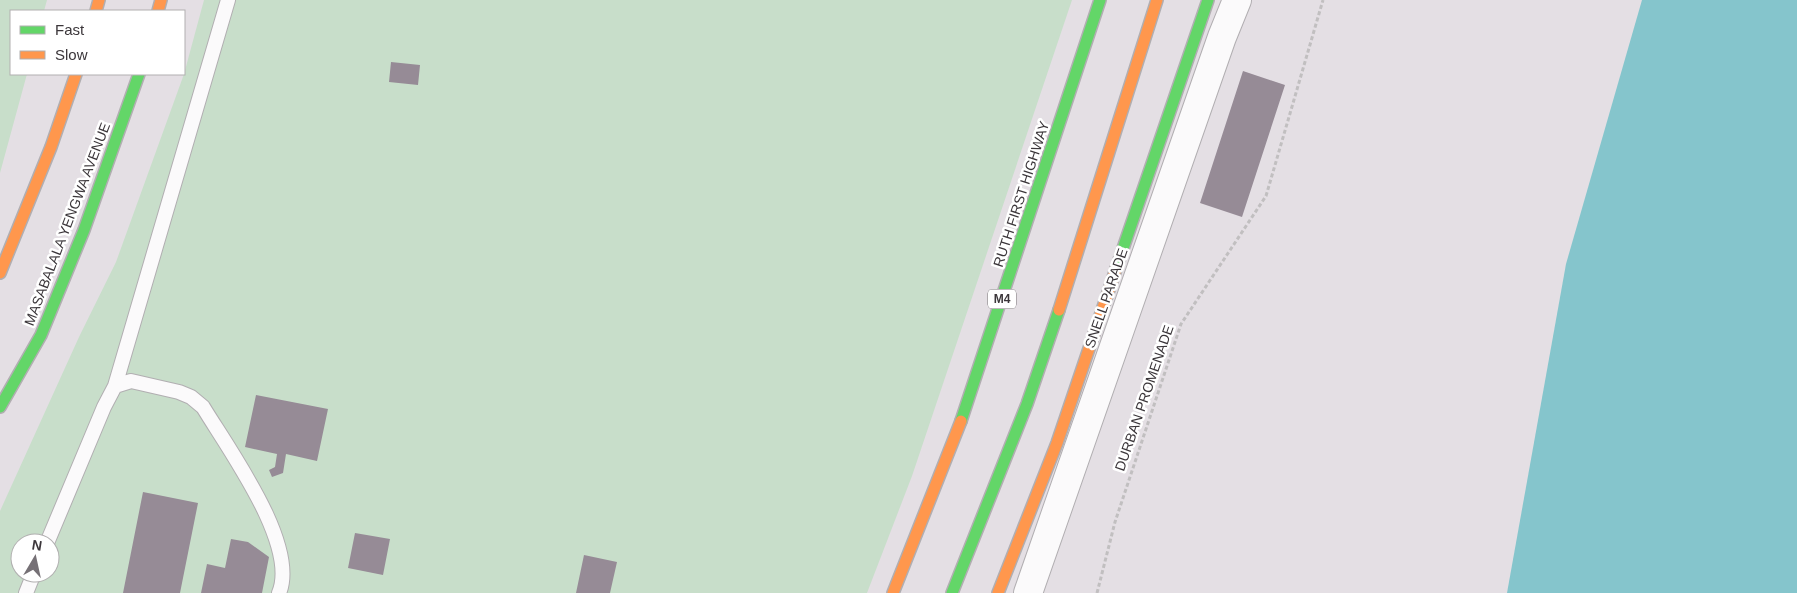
<svg xmlns="http://www.w3.org/2000/svg" width="1797" height="593" font-family="Arial,sans-serif">
	<rect width="100%" height="100%" fill="#e4dfe4"/>
	<path fill="#c8deca" fill-rule="evenodd" d="M 0,0 L 47,0 L 44,11 L 11,11 L 11,74 L 27,74 L 0,173 Z
		M 204,0 L 1072,0 L 912,476 L 867,593 L 0,593 L 0,511 L 79,337 L 116,262 L 184,74 ZM 20,543 L 50,543 L 50,573 L 20,573 Z"/>
	<path fill="#85c5cc" d="M 1642,0 L 1797,0 L 1797,593 L 1507,593 L 1566,264 Z"/>
	<path fill="#968b96" d="M 391,62 L 420,65 L 418,85 L 389,82 Z
		M 1243,71 L 1285,85 L 1242,217 L 1200,203 Z
		M 256,395 L 328,409 L 317,461 L 286,454 L 283,473 L 272,477 L 269,470 L 275,467 L 277,454 L 245,447 Z
		M 143,492 L 198,503 L 180,593 L 123,593 Z
		M 355,533 L 390,539 L 383,575 L 348,568 Z
		M 231,539 L 248,542 L 269,557 L 262,593 L 201,593 L 207,564 L 225,568 Z
		M 584,555 L 617,562 L 610,593 L 576,593 Z"/>
	<g fill="none" stroke-linecap="round" stroke-linejoin="round">
		<defs>
			<path id="lane" d="M 115,386 L 228,0
				M 47,543 L 104,407 L 115,386 L 131,381 L 179,392 L 191,397 L 203,407 C 229,450 299,545 279,593
				M 26,593 L 34,573"/>
			<path id="street" d="M 1028,593 L 1222,37 L 1237,0"/>
			<path id="fast" d="M 1116,269 L 1208,0
				M 0,407 L 41,335 L 84,230 L 139,74
				M 961,421 L 1100,0
				M 952,593 L 1027,404 L 1059,310"/>
			<path id="slow" d="M 96,11 L 99,0
				M 158,11 L 161,0
				M 0,273 L 51,147 L 76,74
				M 1059,310 L 1157,0
				M 893,593 L 961,421
				M 998,593 L 1057,443 L 1116,269"/>
		</defs>
		<use href="#lane" stroke="#b1aeb1" stroke-width="16"/>
		<use href="#street" stroke="#b1aeb1" stroke-width="30"/>
		<use href="#fast" stroke="#b1aeb1" stroke-width="14"/>
		<use href="#slow" stroke="#b1aeb1" stroke-width="14"/>
		<path stroke="#c1bfc0" stroke-width="3" stroke-dasharray="4 2.5" stroke-linecap="butt" d="M 1097,593 L 1115,522 L 1181,324 L 1266,196 L 1323,0"/>
		<use href="#lane" stroke="#fbfafb" stroke-width="14"/>
		<use href="#street" stroke="#fbfafb" stroke-width="28"/>
		<use href="#fast" stroke="#63d668" stroke-width="11"/>
		<use href="#slow" stroke="#ff974d" stroke-width="11"/>
	</g>
	<g text-anchor="middle" stroke-width="5" stroke-linejoin="round" paint-order="stroke">
		<rect fill="#fff" stroke="#767275" stroke-width="1" x="988" y="289.5" width="28" height="19" rx="4"/>
		<g font-size="12" font-weight="bold" fill="#3b363a">
			<text x="1002" y="303">M4</text>
		</g>
		<g font-size="14" fill="#3b363a" stroke="#fff">
			<text transform="translate(1021 194) rotate(-72)" y="5">RUTH FIRST HIGHWAY</text>
			<text transform="translate(67 224) rotate(-69)" y="5">MASABALALA YENGWA AVENUE</text>
			<text transform="translate(1106 298) rotate(-71)" y="5">SNELL PARADE</text>
			<text transform="translate(1144 398) rotate(-71)" y="5">DURBAN PROMENADE</text>
		</g>
	</g>
	<rect x="10" y="10" width="175" height="65" fill="#ffffff" stroke="#b1afb0"/>
	<rect x="20" y="26" width="25" height="8" fill="#63d668" stroke="#b1afb0"/>
	<text x="55" y="35" font-size="15" fill="#3b363a">Fast</text>
	<rect x="20" y="51" width="25" height="8" fill="#ff974d" stroke="#b1afb0"/>
	<text x="55" y="60" font-size="15" fill="#3b363a">Slow</text>
	<g transform="translate(35 558) rotate(9)"><circle r="24" fill="#ffffff" stroke="#b1afb0"/>
	<path d="M0-4L9 19L0 12L-9 19Z" fill="#767176"/>
	<text y="-8" font-size="14" font-weight="bold" text-anchor="middle" fill="#3b363a">N</text>
	</g>
</svg>
